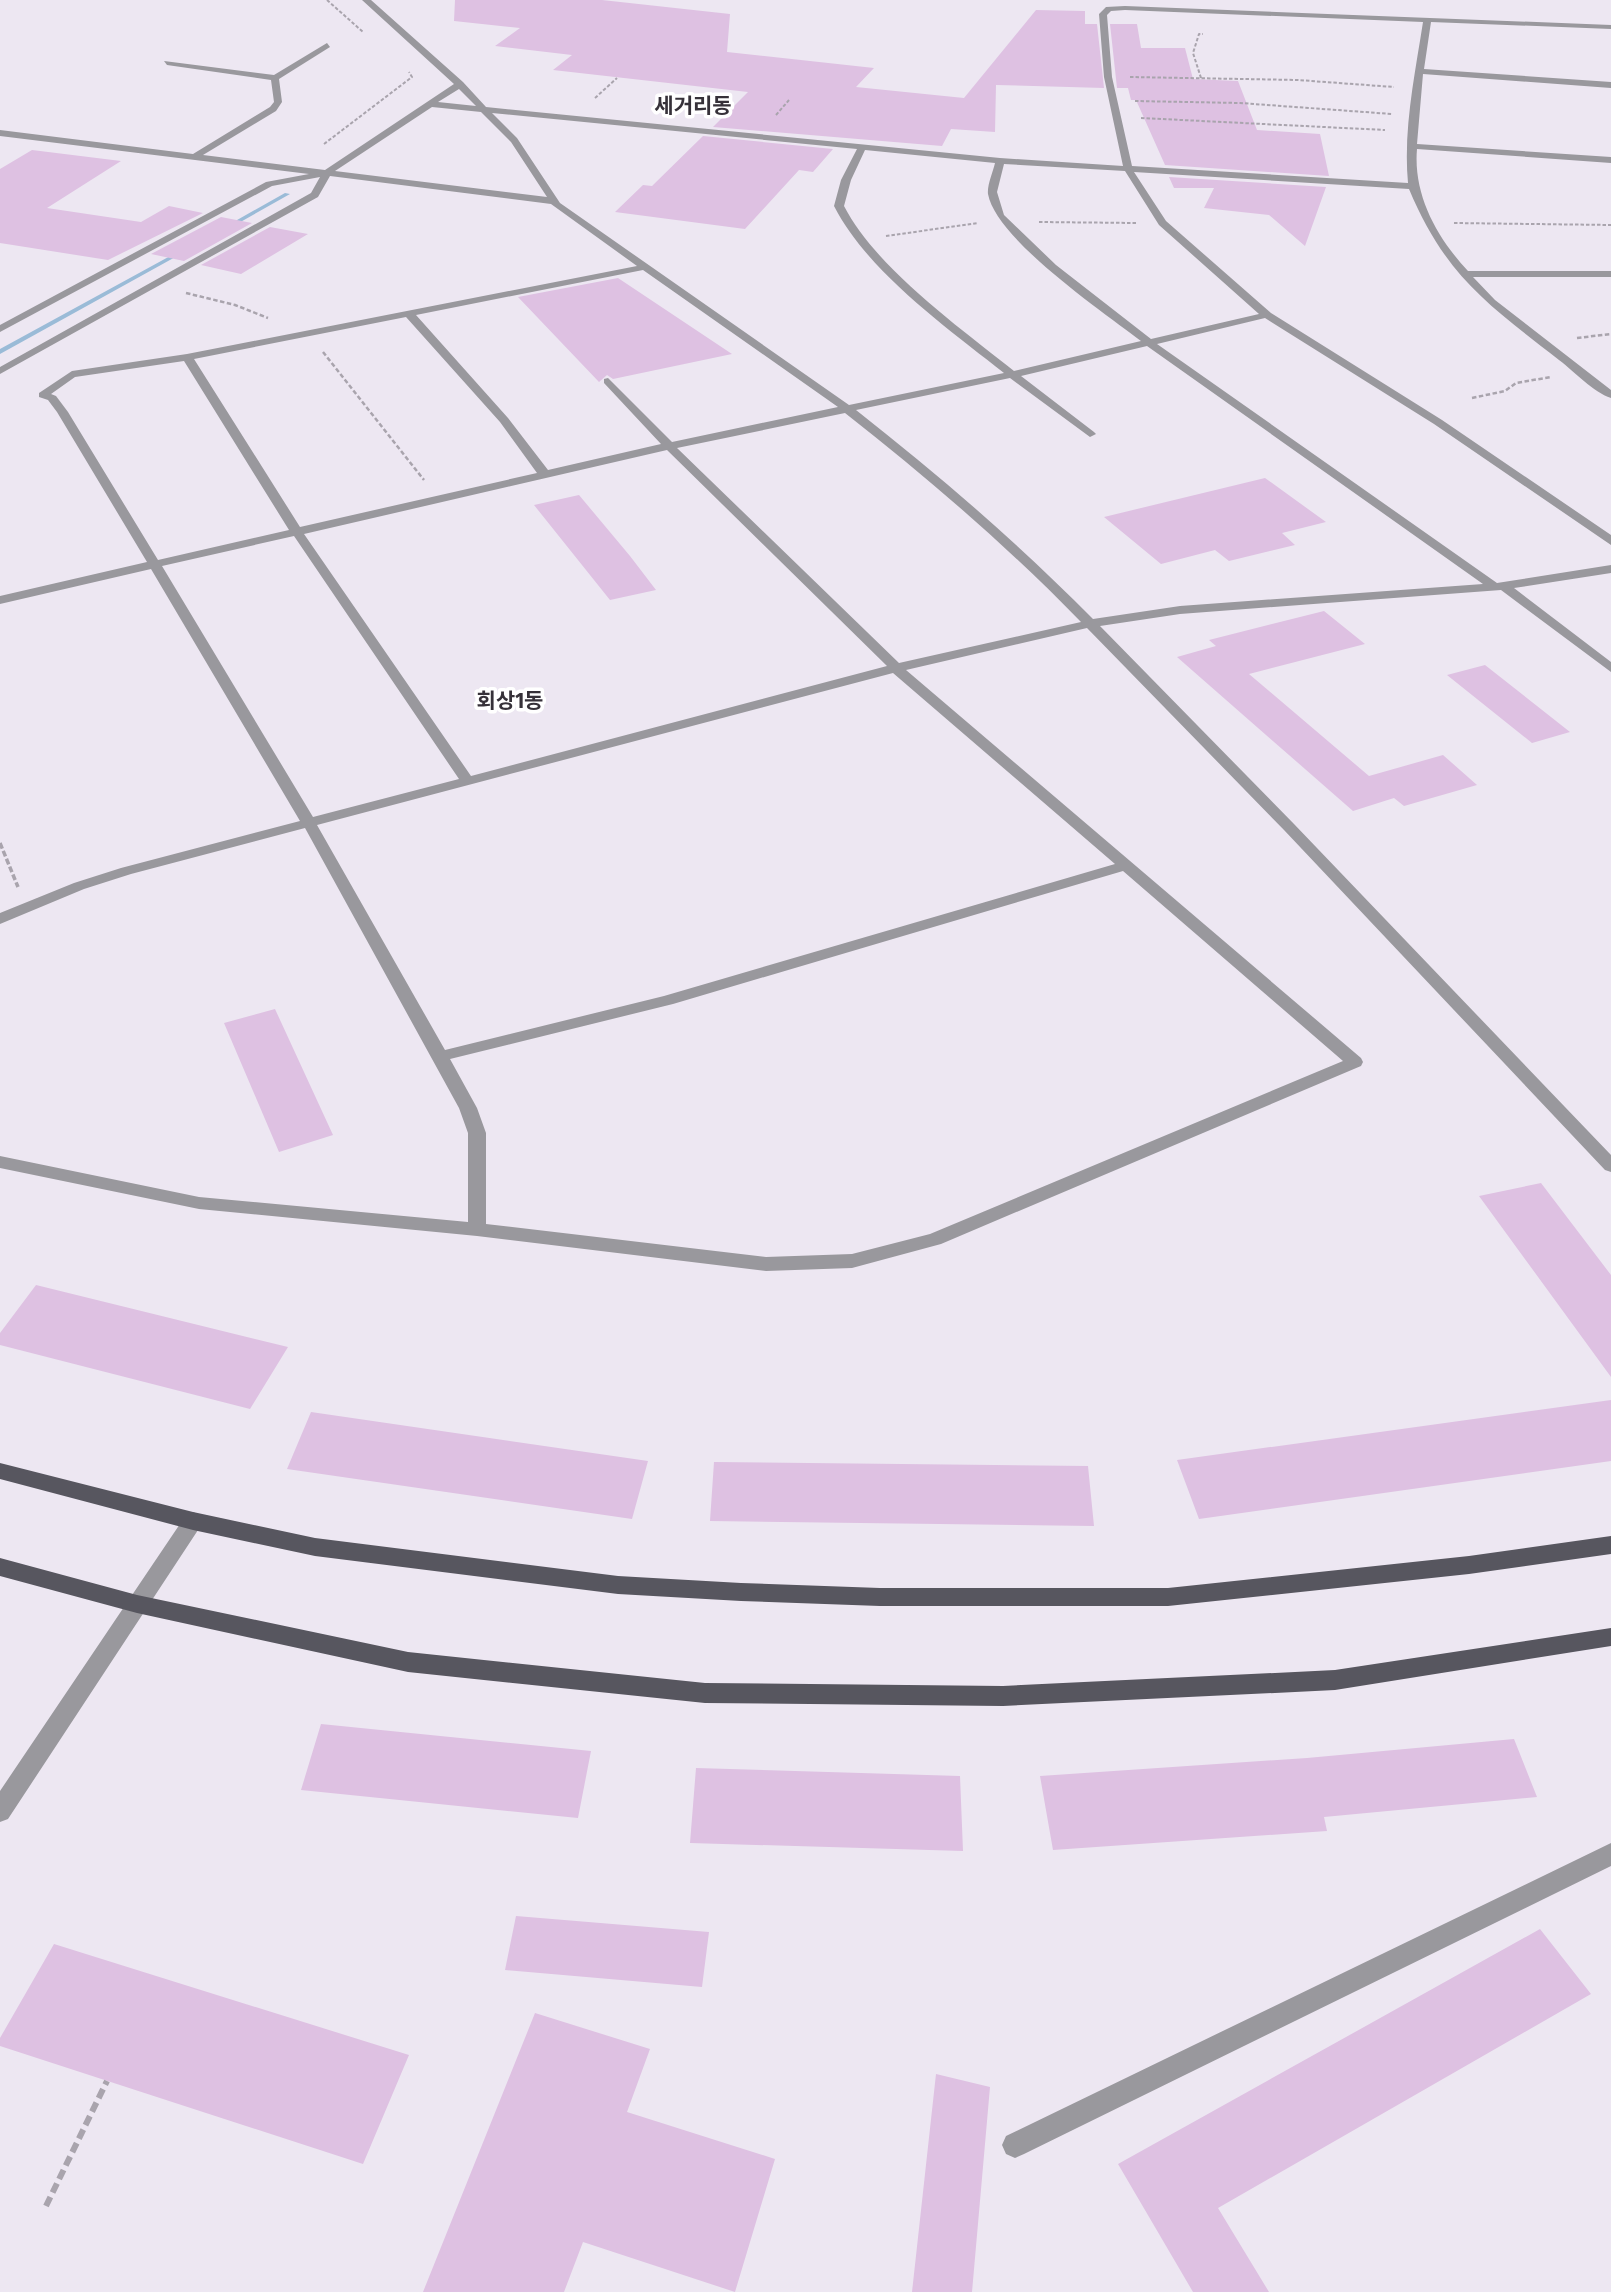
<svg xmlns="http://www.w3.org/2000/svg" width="1611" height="2292" font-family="'Fira Sans Condensed','Noto Sans KR',sans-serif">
	<rect width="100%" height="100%" fill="#ede7f2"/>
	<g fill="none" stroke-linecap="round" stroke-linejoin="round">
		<path fill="#9abbd7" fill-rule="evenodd" d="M 285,193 L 290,194 L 228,229 L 223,228 Z
			M 183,249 L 188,250 L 0,354 L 0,349 Z"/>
	</g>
	<path fill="#dec1e2" d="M 455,0 L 602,0 L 730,14 L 727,52 L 874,68 L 856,87 L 964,98 L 1036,10 L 1085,11 L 1085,24 L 1097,24 L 1104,88 L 996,85 L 995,132 L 951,129 L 942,146 L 713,127 L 748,92 L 553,70 L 572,55 L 495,46 L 520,28 L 454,21 Z
		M 1110,24 L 1137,24 L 1141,48 L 1185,48 L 1193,79 L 1238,81 L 1257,130 L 1320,134 L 1329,176 L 1165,165 L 1136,100 L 1131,100 L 1128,88 L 1117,88 Z
		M 703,136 L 833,149 L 813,172 L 799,170 L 745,229 L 615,212 L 643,185 L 652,186 Z
		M 32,150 L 121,161 L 47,208 L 141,222 L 169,206 L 203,213 L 108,260 L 0,243 L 0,169 Z
		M 1169,177 L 1326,187 L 1305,246 L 1269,215 L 1204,208 L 1214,188 L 1174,188 Z
		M 221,217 L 252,223 L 184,261 L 151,254 Z
		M 270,227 L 308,234 L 241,274 L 201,265 Z
		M 618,278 L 732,354 L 613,379 L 607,375 L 599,382 L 518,297 Z
		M 1265,478 L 1326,522 L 1282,533 L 1295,545 L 1229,561 L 1215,550 L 1161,564 L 1104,517 Z
		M 579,495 L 630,556 L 656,590 L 610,600 L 534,505 Z
		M 1324,611 L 1365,644 L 1249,674 L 1369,776 L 1443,755 L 1477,785 L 1404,806 L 1394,798 L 1353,811 L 1177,657 L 1216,646 L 1209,640 Z
		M 1485,665 L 1570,732 L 1532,743 L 1447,675 Z
		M 275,1009 L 333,1135 L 279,1152 L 224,1023 Z
		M 1541,1183 L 1611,1275 L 1611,1377 L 1479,1196 Z
		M 36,1285 L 288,1347 L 250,1409 L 0,1345 L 0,1333 Z
		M 1611,1400 L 1611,1461 L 1199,1519 L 1177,1460 Z
		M 311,1412 L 648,1461 L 632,1519 L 287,1469 Z
		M 714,1462 L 1088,1466 L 1094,1526 L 710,1521 Z
		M 321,1724 L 591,1751 L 578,1818 L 301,1790 Z
		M 1514,1739 L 1537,1797 L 1324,1817 L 1327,1831 L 1053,1850 L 1040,1776 L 1307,1758 Z
		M 696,1768 L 960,1776 L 963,1851 L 690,1843 Z
		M 516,1916 L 709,1932 L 702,1987 L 505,1970 Z
		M 1540,1929 L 1591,1994 L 1218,2208 L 1269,2292 L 1193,2292 L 1118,2164 Z
		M 54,1944 L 409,2055 L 363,2164 L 0,2046 L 0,2038 Z
		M 535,2013 L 650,2049 L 627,2112 L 775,2159 L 735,2292 L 583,2242 L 564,2292 L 423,2292 Z
		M 936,2074 L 990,2087 L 972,2292 L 912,2292 Z"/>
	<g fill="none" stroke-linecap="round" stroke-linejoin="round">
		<path stroke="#a9a4ad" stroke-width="2" stroke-dasharray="3.5 2" stroke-linecap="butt" d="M 327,0 L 363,32
			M 1130,77 L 1298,80 L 1394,87
			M 1201,78 L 1193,53 L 1199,34 L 1203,34
			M 595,98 L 617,78
			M 1135,101 L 1240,103 L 1392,114
			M 776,115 L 789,100
			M 1141,118 L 1385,130
			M 324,144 L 412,77 L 409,72
			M 1039,222 L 1136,223
			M 1454,223 L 1611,225
			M 886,236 L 978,223"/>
		<path stroke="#a9a4ad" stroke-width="2.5" stroke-dasharray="4.5 2.5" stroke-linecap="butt" d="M 186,293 L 235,305 L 268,318
			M 1577,338 L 1611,334
			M 323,352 L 424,480
			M 1472,398 L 1505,391 L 1516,383 L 1551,377"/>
		<path stroke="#a9a4ad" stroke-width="3.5" stroke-dasharray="6 2.5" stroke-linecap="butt" d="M 0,843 L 18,887"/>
		<path stroke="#a9a4ad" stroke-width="6" stroke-dasharray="10 5" stroke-linecap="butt" d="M 46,2206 L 107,2081"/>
		<path fill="#99989d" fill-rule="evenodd" d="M 362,0 L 371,0 L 463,82 L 486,107 L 1000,158 L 1123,166 L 1104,77 L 1099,14 L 1106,7 L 1125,6 L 1611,25 L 1611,29 L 1431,22 L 1424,69 L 1611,82 L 1611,88 L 1423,74 L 1417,144 L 1611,157 L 1611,163 L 1417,149 C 1413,195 1437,238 1468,271 L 1611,271 L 1611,277 L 1473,277 L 1495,300 L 1611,390 L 1611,398 C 1593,392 1575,372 1559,360 C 1487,304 1445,275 1409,189 L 1134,172 L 1166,221 L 1271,313 L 1442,420 L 1611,535 L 1611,545 L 1434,424 L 1265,318 L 1157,344 L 1497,583 L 1611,565 L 1611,573 L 1514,588 L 1611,662 L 1611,672 L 1501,590 L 1180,614 L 1100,626 L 1294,824 L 1611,1155 L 1611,1172 L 1605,1170 L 1284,830 L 1087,628 L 906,670 L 1361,1058 L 1363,1062 L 1361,1066 L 941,1244 L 852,1268 L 766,1271 L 477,1236 L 199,1209 L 0,1168 L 0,1156 L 199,1197 L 468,1222 L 468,1133 L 459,1108 L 305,828 L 131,874 L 84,889 L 0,924 L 0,913 L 74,883 L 121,868 L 300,821 L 151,569 L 0,604 L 0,596 L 147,562 L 57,412 L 48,400 L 39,397 L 39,393 L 72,371 L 187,354 L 637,266 L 551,204 L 330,176 L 318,197 L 0,374 L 0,367 L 311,193 L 320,177 L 272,186 L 0,332 L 0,325 L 266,182 L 309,174 L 0,136 L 0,130 L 193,154 L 270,107 L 274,102 L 271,80 L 167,65 L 164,61 L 274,75 L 327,43 L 330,47 L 279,79 L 282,102 L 276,111 L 203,155 L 325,170 L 454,84 ZM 1125,10 L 1423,22 C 1415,74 1403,130 1408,183 L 1132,166 L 1112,77 L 1107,15 L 1111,11 ZM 459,89 L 476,106 L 438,102 ZM 432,107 L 481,112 L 511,142 L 547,197 L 335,171 ZM 492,113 L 857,149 L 841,180 L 834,206 C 868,272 946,327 1004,373 L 849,405 L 560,203 L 517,138 ZM 865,150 L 995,163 C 993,172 987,185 988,194 C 996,239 1103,312 1141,341 L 1014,371 C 959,327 876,268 844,206 L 851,180 ZM 1004,164 L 1125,171 L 1159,225 L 1259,314 L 1151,339 L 1056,265 L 1004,215 L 997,192 ZM 643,270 L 838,407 L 672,442 L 608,378 L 604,379 L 604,383 L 661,444 L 548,470 L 508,418 L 416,315 ZM 406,317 L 500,422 L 537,473 L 300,527 L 194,359 ZM 1147,346 L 1483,584 L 1180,606 L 1093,619 C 1018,543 940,476 856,410 L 1010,378 L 1090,437 L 1096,434 L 1094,432 L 1021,376 ZM 184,361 L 289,530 L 158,560 L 68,412 L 56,396 L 51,394 L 75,377 ZM 845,413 C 928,478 1007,546 1081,622 L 899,663 L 677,448 ZM 667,450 L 887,666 L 471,776 L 304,534 ZM 294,536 L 459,779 L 313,817 L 162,566 ZM 893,673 L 1115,864 L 664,996 L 445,1050 L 317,825 ZM 1123,871 L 1343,1061 L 930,1234 L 852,1254 L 766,1257 L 486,1224 L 486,1133 L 477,1108 L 450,1059 L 673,1004 Z
			M 193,1512 L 200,1515 L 203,1521 L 200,1527 L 8,1819 L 0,1822 L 0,1791 L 186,1515 Z
			M 1611,1843 L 1611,1866 L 1024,2154 L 1015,2158 L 1006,2154 L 1002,2145 L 1006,2136 Z"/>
		<path fill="#57565f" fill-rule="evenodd" d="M 0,1463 L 193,1512 L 315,1538 L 618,1576 L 741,1583 L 880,1588 L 1168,1588 L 1469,1556 L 1611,1536 L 1611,1554 L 1469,1574 L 1168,1606 L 880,1606 L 741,1601 L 618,1594 L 315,1556 L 193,1530 L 0,1479 Z
			M 0,1558 L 137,1595 L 408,1652 L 705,1683 L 1003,1686 L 1335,1670 L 1611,1628 L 1611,1646 L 1335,1690 L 1003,1706 L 705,1703 L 408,1672 L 137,1613 L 0,1576 Z"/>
	</g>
	<g text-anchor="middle" stroke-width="7" stroke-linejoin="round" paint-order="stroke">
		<g font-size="21" font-weight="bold" fill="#363139" stroke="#fff">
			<text x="693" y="113">세거리동</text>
			<text x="510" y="708">회상1동</text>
		</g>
	</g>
</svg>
